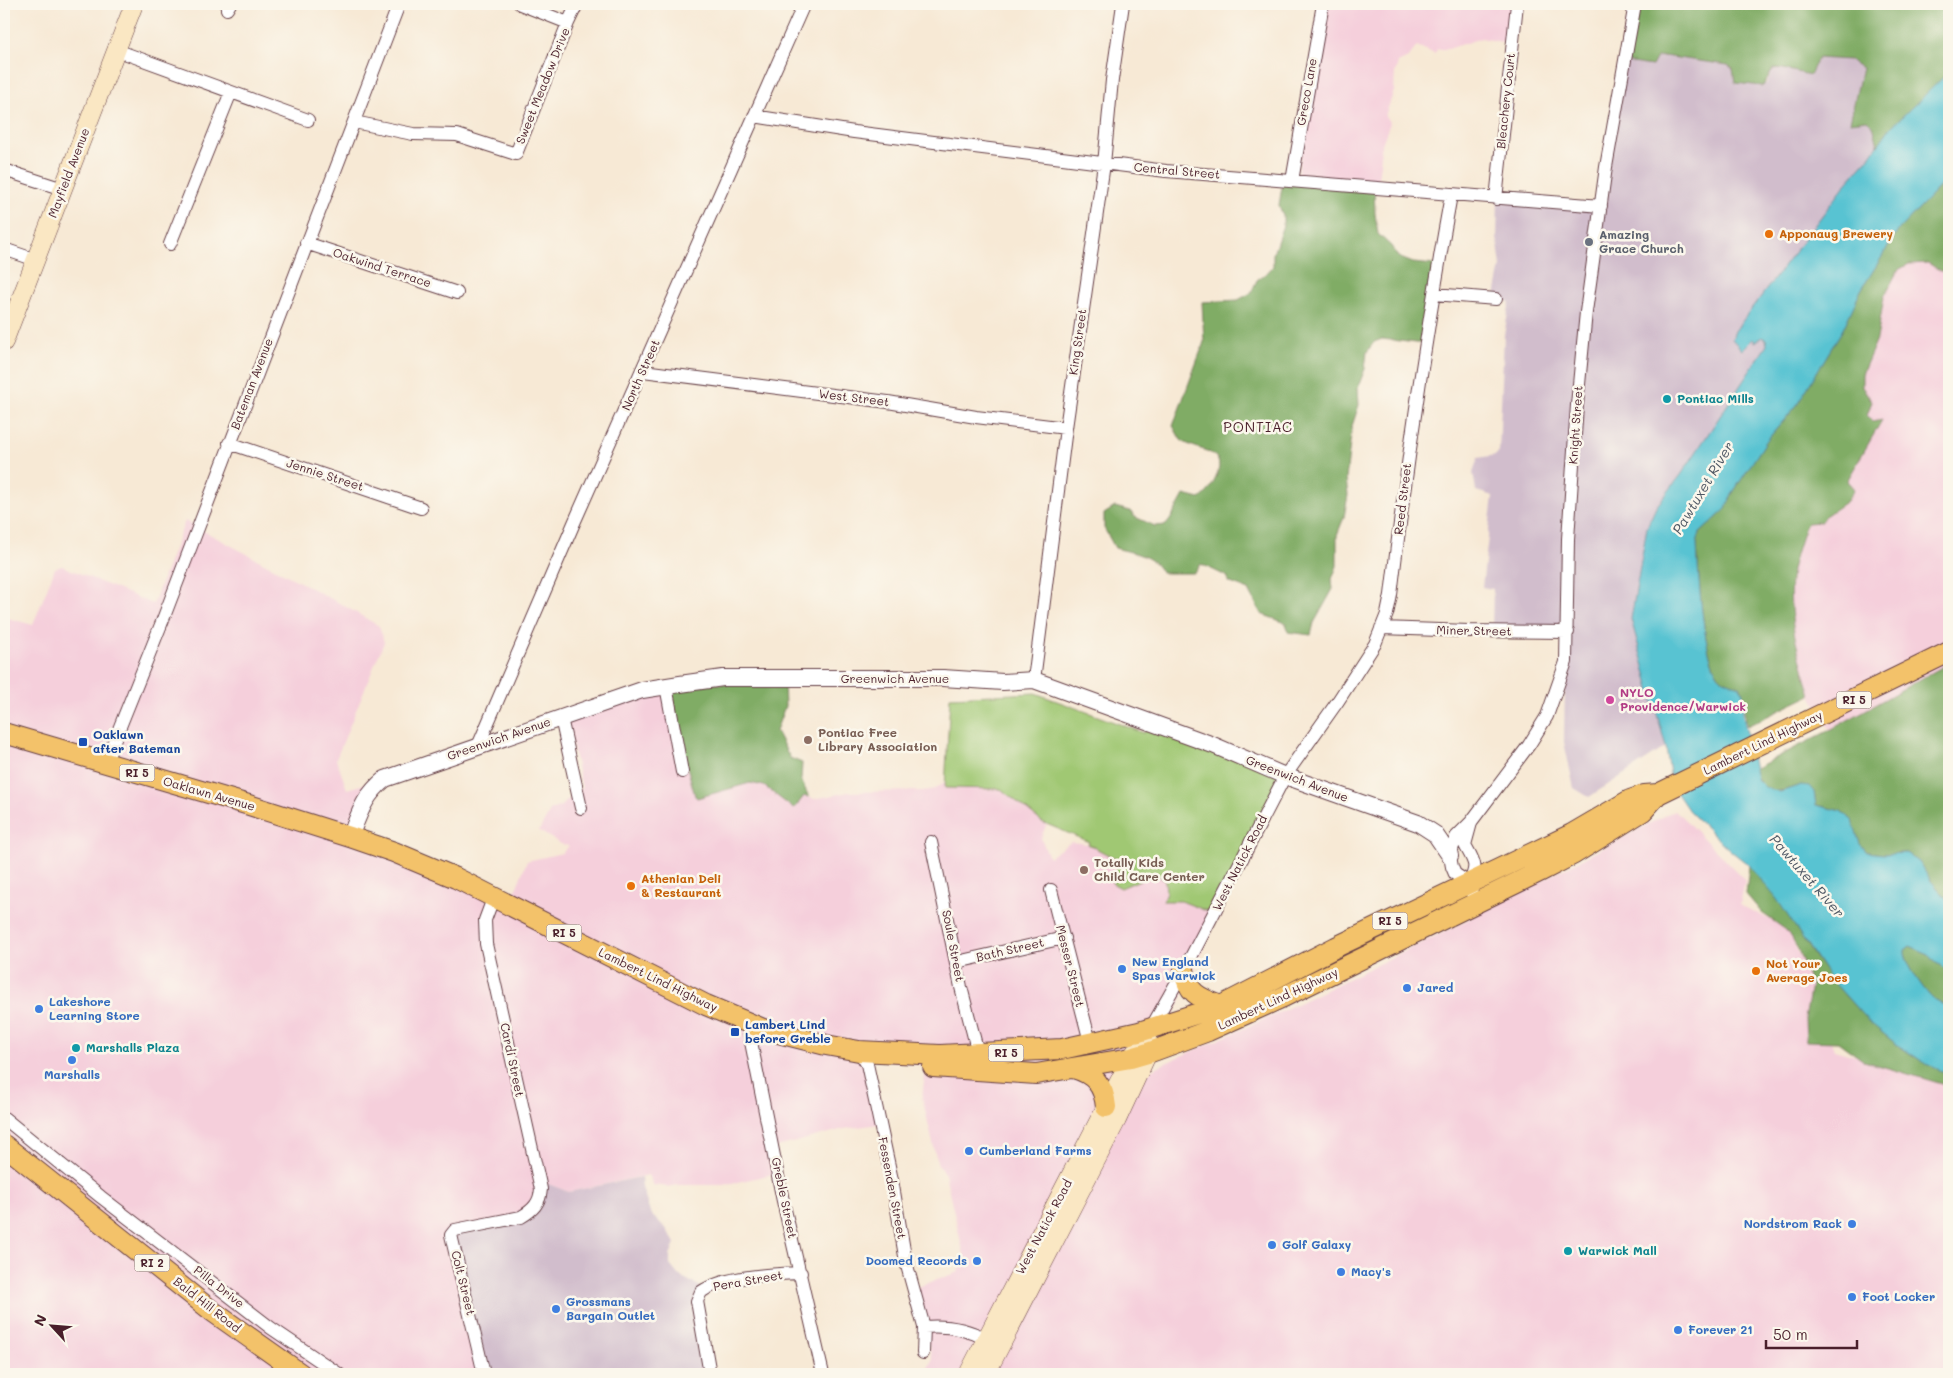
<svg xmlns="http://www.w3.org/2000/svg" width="1953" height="1378" font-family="Mali,sans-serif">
	<rect width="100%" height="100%" fill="#fbf7ec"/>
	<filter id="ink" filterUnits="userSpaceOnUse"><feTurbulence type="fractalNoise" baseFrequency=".02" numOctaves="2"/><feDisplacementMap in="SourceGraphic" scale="10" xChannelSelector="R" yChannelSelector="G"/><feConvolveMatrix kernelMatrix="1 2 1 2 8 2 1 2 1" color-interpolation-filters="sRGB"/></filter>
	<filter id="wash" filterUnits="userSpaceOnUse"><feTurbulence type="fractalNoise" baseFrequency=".0096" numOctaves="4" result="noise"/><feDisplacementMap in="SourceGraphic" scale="20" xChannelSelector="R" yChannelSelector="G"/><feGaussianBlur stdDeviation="1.12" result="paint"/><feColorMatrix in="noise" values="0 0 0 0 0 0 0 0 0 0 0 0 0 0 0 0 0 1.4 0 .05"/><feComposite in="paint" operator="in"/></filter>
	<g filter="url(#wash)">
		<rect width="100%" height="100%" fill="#f7e9d5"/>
		<path fill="#f5cfdb" d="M 1323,4 L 1517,4 L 1508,43 L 1481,38 L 1448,49 L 1437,49 L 1435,54 L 1417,46 L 1408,58 L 1398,63 L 1395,72 L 1394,91 L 1385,116 L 1390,123 L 1380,149 L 1381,156 L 1377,186 L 1297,180 Z
			M 1928,263 L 1949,276 L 1949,663 L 1830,730 L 1811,695 L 1795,645 L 1790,614 L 1792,570 L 1804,529 L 1808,523 L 1821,522 L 1825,516 L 1847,502 L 1854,489 L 1847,481 L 1881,421 L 1873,422 L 1867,416 L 1872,401 L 1862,387 L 1862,374 L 1877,339 L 1884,297 L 1898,270 L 1909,264 Z
			M 185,521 L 341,604 L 379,626 L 384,642 L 336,759 L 347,789 L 378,780 L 352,831 L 511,902 L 527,861 L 562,853 L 569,846 L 561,844 L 539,831 L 550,811 L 561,806 L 582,788 L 566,717 L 667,685 L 684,755 L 697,798 L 750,783 L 764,786 L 794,809 L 804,796 L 814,799 L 849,792 L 923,791 L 935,789 L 945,782 L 970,789 L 1000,787 L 1047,823 L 1041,838 L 1049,857 L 1071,842 L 1088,844 L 1118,860 L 1112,883 L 1156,873 L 1165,880 L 1166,892 L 1163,901 L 1181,901 L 1217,915 L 1150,1070 L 1274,1015 L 1452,928 L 1675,810 L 1745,880 L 1740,905 L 1787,928 L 1810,980 L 1834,1050 L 1949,1083 L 1949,1374 L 925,1374 L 932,1360 L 915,1288 L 958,1272 L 964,1255 L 945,1174 L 938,1165 L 922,1097 L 926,1068 L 923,1065 L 892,1061 L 863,1052 L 879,1124 L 844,1129 L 777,1147 L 777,1173 L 724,1185 L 677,1185 L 668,1187 L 653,1185 L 648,1175 L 569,1192 L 540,1181 L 484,1374 L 4,1374 L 4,617 L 33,625 L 55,568 L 62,566 L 153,604 Z"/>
		<path fill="#d1bdcc" d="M 1664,56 L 1728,65 L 1766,84 L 1773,69 L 1779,68 L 1810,75 L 1818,57 L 1850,60 L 1862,68 L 1850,122 L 1867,120 L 1873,125 L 1878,145 L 1869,158 L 1848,181 L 1753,339 L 1763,337 L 1766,339 L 1767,345 L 1681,475 L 1656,507 L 1647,527 L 1631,619 L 1666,747 L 1589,797 L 1574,788 L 1564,742 L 1566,634 L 1492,630 L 1493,589 L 1482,587 L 1493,496 L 1476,491 L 1473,472 L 1478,458 L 1496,455 L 1499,451 L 1504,335 L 1510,302 L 1496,299 L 1495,296 L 1501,266 L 1497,237 L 1498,199 L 1599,205 L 1625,62 Z
			M 641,1177 L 642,1188 L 651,1215 L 665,1227 L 675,1243 L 670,1255 L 670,1265 L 678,1275 L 701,1287 L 709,1374 L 484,1374 L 452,1231 L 518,1217 L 534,1206 L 540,1181 L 569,1192 Z"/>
		<path fill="#a0c873" stroke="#75744f" d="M 1035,693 L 1144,733 L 1150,722 L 1284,775 L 1217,915 L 1181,901 L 1163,901 L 1166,892 L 1165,881 L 1156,873 L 1121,888 L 1112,883 L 1118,860 L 1088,844 L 1089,842 L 1042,822 L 1001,789 L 945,788 L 950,697 Z"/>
		<path fill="#80ac65" stroke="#656648" d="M 1634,4 L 1949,4 L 1949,72 L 1890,128 L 1878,145 L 1873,125 L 1867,120 L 1850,122 L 1862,68 L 1850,60 L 1818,58 L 1810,75 L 1779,68 L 1773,69 L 1763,86 L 1735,83 L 1733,69 L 1728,65 L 1664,56 L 1657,57 L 1652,66 L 1625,62 Z
			M 1949,177 L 1949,276 L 1928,263 L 1909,264 L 1898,270 L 1884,297 L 1877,339 L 1862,374 L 1862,387 L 1872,401 L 1867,416 L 1873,422 L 1882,420 L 1847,481 L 1854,489 L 1847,501 L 1825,516 L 1821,522 L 1807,523 L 1804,529 C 1800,542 1795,556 1792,570 C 1786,614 1798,653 1811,695 L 1747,726 C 1743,712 1746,698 1740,686 C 1735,684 1726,682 1722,679 C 1702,664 1698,568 1697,542 L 1700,533 L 1726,509 L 1732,494 L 1767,440 L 1797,405 L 1843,329 L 1861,290 L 1900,228 Z
			M 1283,181 L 1374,186 L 1375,214 L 1378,234 L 1391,246 L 1398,257 L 1413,263 L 1436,265 L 1425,344 L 1382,339 L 1374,342 L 1367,352 L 1365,369 L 1358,387 L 1359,405 L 1352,426 L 1346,479 L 1348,495 L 1344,517 L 1337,535 L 1337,566 L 1332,579 L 1333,589 L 1314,623 L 1311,635 L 1288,632 L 1286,623 L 1261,614 L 1249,590 L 1228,582 L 1228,577 L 1201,564 L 1195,573 L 1162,573 C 1154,555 1133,553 1115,548 L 1104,528 L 1104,514 L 1115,507 L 1130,511 L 1135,517 L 1155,526 L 1166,525 L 1170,520 L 1184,495 L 1200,499 C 1209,492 1212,487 1216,477 C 1229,448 1196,452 1181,440 C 1178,436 1176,430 1173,426 L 1204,342 L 1202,302 L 1238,300 L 1251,293 L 1257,280 L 1269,271 L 1273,266 L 1273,254 L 1283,225 L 1283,216 L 1279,205 Z
			M 1949,663 L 1949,901 L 1931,881 L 1918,861 L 1907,853 L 1884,854 L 1867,852 L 1860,844 L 1852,820 L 1841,811 L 1816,805 L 1814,792 L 1801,785 C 1779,793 1762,797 1754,769 L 1830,730 Z
			M 784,682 L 785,706 L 776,731 L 790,758 L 802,763 L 801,780 L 809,797 L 804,796 L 794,809 L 764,786 L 750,783 L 697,798 L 695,796 L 684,755 L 671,685 Z
			M 1749,865 C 1758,876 1767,886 1776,897 C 1795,923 1809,952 1829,976 C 1862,1018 1900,1054 1949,1074 L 1949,1086 L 1864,1061 L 1838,1042 L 1806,1041 L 1805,1019 L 1811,986 L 1798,949 L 1786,930 L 1762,913 L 1746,894 Z
			M 1910,946 L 1929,954 L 1935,962 L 1949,971 L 1949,1007 C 1944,1005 1936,1002 1932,998 C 1923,989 1904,962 1905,950 Z"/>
		<path fill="#58c3d2" stroke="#51717e" d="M 1949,72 L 1949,177 L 1900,228 L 1861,290 L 1843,329 L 1797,405 L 1767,440 L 1732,494 L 1726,509 L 1700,533 L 1697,542 C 1698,568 1702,664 1722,679 C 1726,682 1735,684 1740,686 L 1743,693 L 1743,715 L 1757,779 L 1765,787 L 1780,792 L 1801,785 L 1809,786 L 1814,792 L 1816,805 L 1841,811 L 1852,820 L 1860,844 L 1867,852 L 1884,854 L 1907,853 L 1918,861 L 1931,881 L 1949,901 L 1949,971 L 1935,962 L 1929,954 L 1910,946 L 1905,950 C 1904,962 1923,989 1932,998 C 1936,1002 1944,1005 1949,1007 L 1949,1074 L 1926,1064 L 1895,1043 L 1868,1021 L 1828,976 L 1776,898 L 1749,865 L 1731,851 L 1689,811 L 1676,792 L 1670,774 L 1666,747 L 1631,619 L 1647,527 L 1656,507 L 1681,475 L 1767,345 L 1766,339 L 1763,337 L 1755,342 L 1753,339 L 1742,350 L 1732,339 L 1735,331 L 1848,181 L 1869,158 L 1890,128 Z"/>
	</g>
	<g filter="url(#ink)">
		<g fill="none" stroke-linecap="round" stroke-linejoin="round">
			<defs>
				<path id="minor" d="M 520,4 L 568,23
					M 227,9 L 230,4
					M 116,50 L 308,120
					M 754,116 L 854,132 L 1166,171 L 1601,206
					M 354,122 L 413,134 L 457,135 L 516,154 L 568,23 L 577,4
					M 4,170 L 63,189
					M 1292,181 L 1323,4
					M 1496,199 L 1517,4
					M 306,243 L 457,293
					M 170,244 L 231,92
					M 4,249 L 36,260
					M 1434,294 L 1496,299
					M 643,371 L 888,402 L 976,417 L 1066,428
					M 229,443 L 421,508
					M 1381,628 L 1469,631 L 1568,632
					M 1034,680 L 1066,428 L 1104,164 L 1112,80 L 1123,4
					M 666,686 L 682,772
					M 561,718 L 581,808
					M 478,746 L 574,523 L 804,4
					M 105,764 L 162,622 L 399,4
					M 931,842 L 961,987 L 977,1049
					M 1469,883 C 1478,865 1475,863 1465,845 L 1471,823
					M 1051,890 L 1090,1042
					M 1475,903 L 1469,883 L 1455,874 L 1452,867 L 1450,856 L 1456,837 L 1471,822 L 1529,745 L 1547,716 L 1566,662 L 1568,539 L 1577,405 L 1586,312 L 1606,167 L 1635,4
					M 957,962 L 1064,938
					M 747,1022 L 783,1201 L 823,1374
					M 1151,1028 L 1191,957 L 1285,776 L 1338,701 L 1375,644 L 1387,614 L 1391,595 C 1407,461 1427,327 1451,195
					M 859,1051 L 867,1064 L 892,1180 L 906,1262 L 924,1327 L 923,1353
					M 4,1118 L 101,1197 L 271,1328 L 339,1374
					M 924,1327 C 947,1325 966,1328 986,1339
					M 484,1374 L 451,1235 L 455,1230 L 521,1217 C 533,1210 540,1203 541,1189 L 486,944 L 485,920 L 494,896
					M 710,1374 L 697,1301 L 701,1292 C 723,1276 774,1274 801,1273"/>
				<path id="tertiary" d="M 350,837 C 360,812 364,796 385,779 L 642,690 L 680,684 L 723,678 L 943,678 L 1003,682 L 1034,680 L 1213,745 L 1285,776 L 1418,823 L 1435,834 L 1450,856"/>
				<path id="secondary" d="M 4,342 L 134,4
					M 968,1374 L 1131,1058 L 1151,1028
					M 986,1374 L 1117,1120 L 1148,1053 L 1149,1043"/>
				<path id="primary" d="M 4,733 L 249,805 L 350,837 L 394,852 L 456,878 L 706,1005 L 763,1029 L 826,1045 L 859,1051 L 940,1055 L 1062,1049 L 1139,1032 L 1221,1006 L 1336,947 L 1572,834 L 1630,800 L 1644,795 L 1658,794 L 1949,652
					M 1184,969 C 1187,994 1200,998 1221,1006
					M 933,1067 L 1036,1074 L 1131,1058 L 1148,1053 L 1208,1031 L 1281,998 L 1541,871 L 1574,854 L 1643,811 L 1658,794
					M 1073,1068 C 1094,1074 1104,1085 1106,1107
					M 4,1145 L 212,1311 L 301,1374"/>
			</defs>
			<use href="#minor" stroke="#643d44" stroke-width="14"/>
			<use href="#tertiary" stroke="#643d44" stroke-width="18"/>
			<use href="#secondary" stroke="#643d44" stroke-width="19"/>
			<use href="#primary" stroke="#643d44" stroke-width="22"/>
			<use href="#minor" stroke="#fff" stroke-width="12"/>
			<use href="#tertiary" stroke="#fff" stroke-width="16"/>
			<use href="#secondary" stroke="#fae7c3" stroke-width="18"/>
			<use href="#primary" stroke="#f3c26a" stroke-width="20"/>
		</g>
	</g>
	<g fill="#e8710a" stroke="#fbf7ec" stroke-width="2">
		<circle cx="1769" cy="234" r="5"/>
		<circle cx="631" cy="886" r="5"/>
		<circle cx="1756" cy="971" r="5"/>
	</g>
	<circle fill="#6b7280" stroke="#fbf7ec" stroke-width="2" cx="1589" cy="242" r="5"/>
	<g fill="#0f9aa8" stroke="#fbf7ec" stroke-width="2">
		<circle cx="1667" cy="399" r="5"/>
		<circle cx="76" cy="1048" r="5"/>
		<circle cx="1568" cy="1251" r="5"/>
	</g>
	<circle fill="#d1479c" stroke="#fbf7ec" stroke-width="2" cx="1610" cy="700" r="5"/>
	<g fill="#8d6e63" stroke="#fbf7ec" stroke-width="2">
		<circle cx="808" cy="740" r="5"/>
		<circle cx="1084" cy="870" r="5"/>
	</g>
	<g fill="#1a4fb4" stroke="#fbf7ec" stroke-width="2">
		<rect x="78" y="737" width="10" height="10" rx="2.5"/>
		<rect x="730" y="1027" width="10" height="10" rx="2.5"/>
	</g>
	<g fill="#3f7fe0" stroke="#fbf7ec" stroke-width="2">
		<circle cx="1122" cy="969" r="5"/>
		<circle cx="1407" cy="988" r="5"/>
		<circle cx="39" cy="1009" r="5"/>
		<circle cx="72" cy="1060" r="5"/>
		<circle cx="969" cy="1151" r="5"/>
		<circle cx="1852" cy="1224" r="5"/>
		<circle cx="1272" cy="1245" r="5"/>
		<circle cx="977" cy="1261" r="5"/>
		<circle cx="1341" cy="1272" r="5"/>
		<circle cx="1852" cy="1297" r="5"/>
		<circle cx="556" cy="1309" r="5"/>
		<circle cx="1678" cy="1330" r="5"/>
	</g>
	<g text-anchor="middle" stroke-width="5" stroke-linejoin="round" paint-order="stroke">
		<g fill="#fbf7ec" stroke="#7f6065" stroke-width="1">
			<rect x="1836.5" y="691.5" width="35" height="17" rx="4"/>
			<rect x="119.5" y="764.5" width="35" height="17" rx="4"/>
			<rect x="1372.5" y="912.5" width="35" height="17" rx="4"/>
			<rect x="546.5" y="924.5" width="35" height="17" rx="4"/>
			<rect x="988.5" y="1044.5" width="35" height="17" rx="4"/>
			<rect x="134.5" y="1254.5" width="35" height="17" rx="4"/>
		</g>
		<g font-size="11" font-weight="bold" fill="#4a1f2b">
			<text x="1854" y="704">RI 5</text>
			<text x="137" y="777">RI 5</text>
			<text x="1390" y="925">RI 5</text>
			<text x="564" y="937">RI 5</text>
			<text x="1006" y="1057">RI 5</text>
			<text x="152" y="1267">RI 2</text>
		</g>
		<g font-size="12" fill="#4a1f2b" stroke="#fbf7ec">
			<text transform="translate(543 86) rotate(-68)" y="4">Sweet Meadow Drive</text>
			<text transform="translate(1307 92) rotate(-80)" y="4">Greco Lane</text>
			<text transform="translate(1506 101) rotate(-84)" y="4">Bleachery Court</text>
			<text transform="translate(1177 171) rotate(5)" y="4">Central Street</text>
			<text transform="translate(69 173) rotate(-69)" y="4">Mayfield Avenue</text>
			<text transform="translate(382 268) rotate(18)" y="4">Oakwind Terrace</text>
			<text transform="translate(1078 342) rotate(-82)" y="4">King Street</text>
			<text transform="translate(641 375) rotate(-66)" y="4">North Street</text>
			<text transform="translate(252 384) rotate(-69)" y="4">Bateman Avenue</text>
			<text transform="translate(854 398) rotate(7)" y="4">West Street</text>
			<text transform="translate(1576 425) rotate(-86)" y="4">Knight Street</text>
			<text transform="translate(325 475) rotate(18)" y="4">Jennie Street</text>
			<text transform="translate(1403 499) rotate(-83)" y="4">Reed Street</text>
			<text transform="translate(1474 631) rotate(1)" y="4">Miner Street</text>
			<text x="895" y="683">Greenwich Avenue</text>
			<text transform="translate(499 739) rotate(-19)" y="4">Greenwich Avenue</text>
			<text transform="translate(1763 743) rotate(-26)" y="4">Lambert Lind Highway</text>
			<text transform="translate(1297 779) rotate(21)" y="4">Greenwich Avenue</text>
			<text transform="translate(209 794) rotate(16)" y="4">Oaklawn Avenue</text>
			<text transform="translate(1240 863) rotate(-63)" y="4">West Natick Road</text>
			<text transform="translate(953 946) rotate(79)" y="4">Soule Street</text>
			<text transform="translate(1010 950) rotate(-13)" y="4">Bath Street</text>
			<text transform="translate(1070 966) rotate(76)" y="4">Messer Street</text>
			<text transform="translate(658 980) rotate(26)" y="4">Lambert Lind Highway</text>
			<text transform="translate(1278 999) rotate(-25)" y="4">Lambert Lind Highway</text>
			<text transform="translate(512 1060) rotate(78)" y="4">Cardi Street</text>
			<text transform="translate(892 1188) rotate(79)" y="4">Fessenden Street</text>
			<text transform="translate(784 1198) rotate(78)" y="4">Greble Street</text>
			<text transform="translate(1044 1227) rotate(-62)" y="4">West Natick Road</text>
			<text transform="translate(748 1281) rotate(-10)" y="4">Pera Street</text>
			<text transform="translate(463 1283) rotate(76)" y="4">Colt Street</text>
			<text transform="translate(219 1287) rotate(38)" y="4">Pilla Drive</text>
			<text transform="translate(207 1305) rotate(38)" y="4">Bald Hill Road</text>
		</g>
		<g font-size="12" font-weight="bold" fill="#c56008" stroke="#fbf7ec" text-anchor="start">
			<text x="1779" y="238">Apponaug Brewery</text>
			<text x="641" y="883">Athenian Deli<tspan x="641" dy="14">&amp; Restaurant</tspan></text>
			<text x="1766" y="968">Not Your<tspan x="1766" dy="14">Average Joes</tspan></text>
		</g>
		<g font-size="12" font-weight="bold" fill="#5b616d" stroke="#fbf7ec" text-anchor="start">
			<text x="1599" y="239">Amazing<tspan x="1599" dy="14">Grace Church</tspan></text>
		</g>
		<g font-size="12" font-weight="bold" fill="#0d838f" stroke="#fbf7ec" text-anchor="start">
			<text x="1677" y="403">Pontiac Mills</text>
			<text x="86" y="1052">Marshalls Plaza</text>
			<text x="1578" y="1255">Warwick Mall</text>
		</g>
		<g font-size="12" font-weight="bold" fill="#b23c85" stroke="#fbf7ec" text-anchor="start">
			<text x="1620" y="697">NYLO<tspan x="1620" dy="14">Providence/Warwick</tspan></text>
		</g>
		<g font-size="12" font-weight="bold" fill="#785e54" stroke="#fbf7ec" text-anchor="start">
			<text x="818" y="737">Pontiac Free<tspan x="818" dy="14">Library Association</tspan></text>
			<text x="1094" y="867">Totally Kids<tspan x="1094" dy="14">Child Care Center</tspan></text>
		</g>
		<g font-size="12" font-weight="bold" fill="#164399" stroke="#fbf7ec" text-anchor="start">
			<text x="93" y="739">Oaklawn<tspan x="93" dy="14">after Bateman</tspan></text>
			<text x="745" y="1029">Lambert Lind<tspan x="745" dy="14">before Greble</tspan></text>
		</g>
		<g font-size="12" font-weight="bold" fill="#366cbe" stroke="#fbf7ec" text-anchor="start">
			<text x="1132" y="966">New England<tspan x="1132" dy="14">Spas Warwick</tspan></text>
			<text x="1417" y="992">Jared</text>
			<text x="49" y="1006">Lakeshore<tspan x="49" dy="14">Learning Store</tspan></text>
			<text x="72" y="1079" text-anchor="middle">Marshalls</text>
			<text x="979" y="1155">Cumberland Farms</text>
			<text x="1842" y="1228" text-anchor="end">Nordstrom Rack</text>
			<text x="1282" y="1249">Golf Galaxy</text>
			<text x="967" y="1265" text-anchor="end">Doomed Records</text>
			<text x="1351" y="1276">Macy's</text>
			<text x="1862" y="1301">Foot Locker</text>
			<text x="566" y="1306">Grossmans<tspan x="566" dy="14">Bargain Outlet</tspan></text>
			<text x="1688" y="1334">Forever 21</text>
		</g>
		<g font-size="14" letter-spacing="1" fill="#4a1f2b" stroke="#fbf7ec">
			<text x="1258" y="432">PONTIAC</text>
		</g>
		<g font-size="14" font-style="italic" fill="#4f5865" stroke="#fbf7ec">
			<text transform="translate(1703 488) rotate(-59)" y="5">Pawtuxet River</text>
			<text transform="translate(1807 876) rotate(49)" y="5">Pawtuxet River</text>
		</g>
	</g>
	<rect width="1953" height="1378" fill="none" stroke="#fbf7ec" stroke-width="20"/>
	<g transform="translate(52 1326) rotate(296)" stroke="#fbf7ec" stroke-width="4" paint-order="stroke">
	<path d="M0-4L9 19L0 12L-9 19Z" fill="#4a1f2b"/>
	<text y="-8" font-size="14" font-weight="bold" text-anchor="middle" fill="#4a1f2b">N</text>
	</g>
	<path d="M1766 1340v8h91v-8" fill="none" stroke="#4a1f2b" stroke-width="2.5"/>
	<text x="1773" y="1340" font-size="15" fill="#4a1f2b" stroke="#fbf7ec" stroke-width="4" paint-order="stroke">50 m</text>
</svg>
